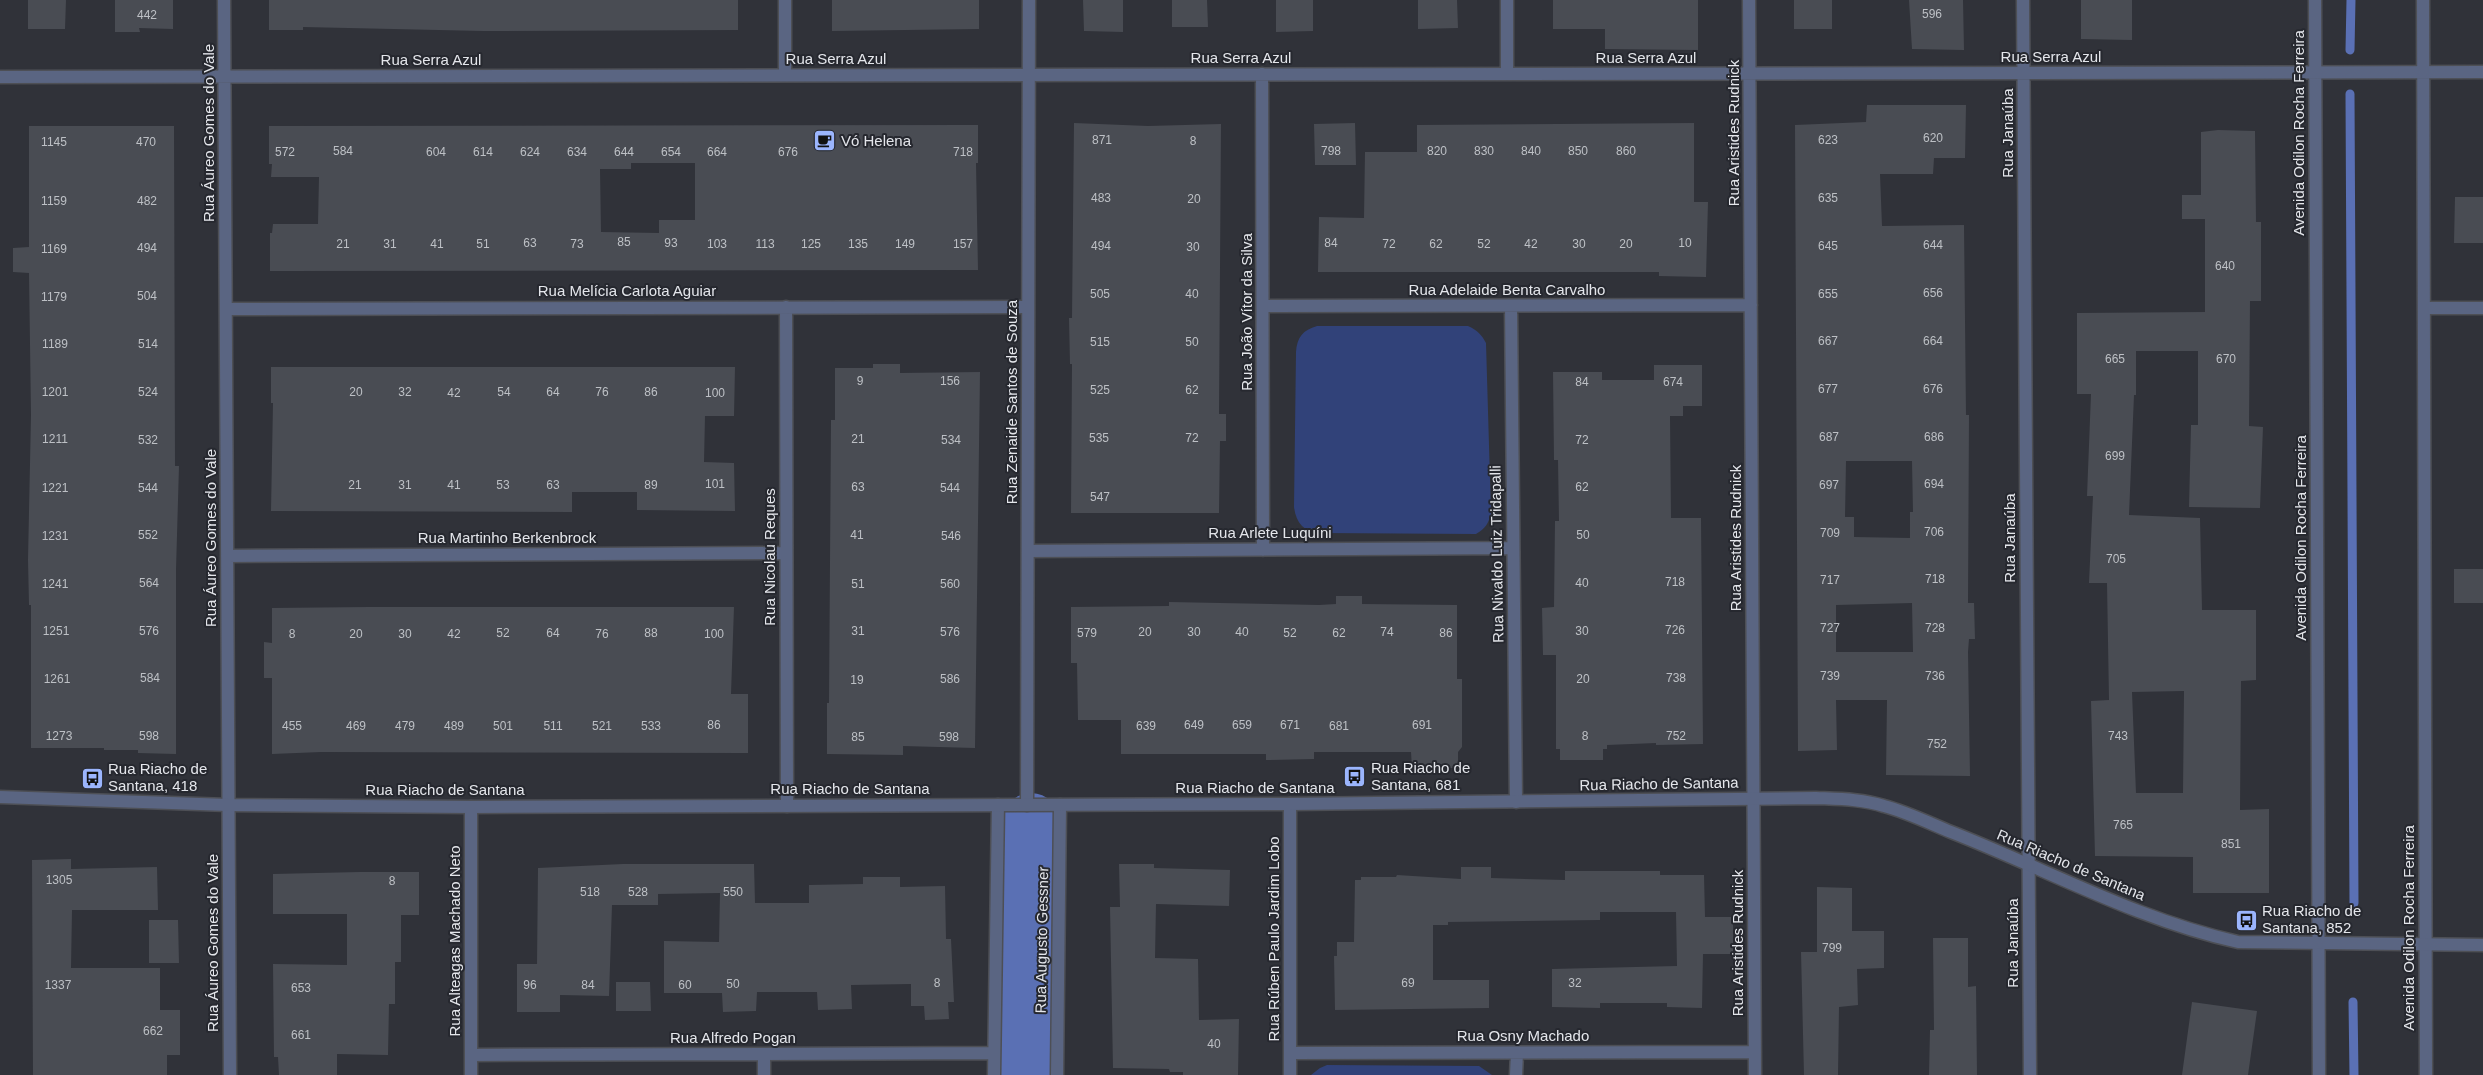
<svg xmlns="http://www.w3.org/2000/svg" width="2483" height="1075" font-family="Helvetica,sans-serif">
	<rect width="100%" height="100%" fill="#303239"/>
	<path fill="#314279" d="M 1317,326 L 1468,326 C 1477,330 1482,335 1486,343 L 1491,513 C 1489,523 1485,529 1476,534 L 1320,533 C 1304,532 1296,523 1294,507 L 1296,352 C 1297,337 1303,330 1317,326 Z
		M 1327,1065 L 1479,1066 L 1492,1075 L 1311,1075 L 1320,1068 Z"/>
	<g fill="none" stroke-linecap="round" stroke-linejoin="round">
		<path stroke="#5a70b4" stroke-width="9" d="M 2350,50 L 2351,0
			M 2350,94 L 2354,903
			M 2353,1002 L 2354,1075"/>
		<path stroke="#5a70b4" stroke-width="56" d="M 1026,1075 L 1031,821"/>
	</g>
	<path fill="#494c53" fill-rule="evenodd" d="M 28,0 L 66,0 L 65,29 L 28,29 Z
		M 115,0 L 173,0 L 173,29 L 139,28 L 140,32 L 115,32 Z
		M 269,0 L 738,0 L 738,30 L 483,31 L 303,27 L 303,30 L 269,30 Z
		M 832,0 L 979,0 L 979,29 L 832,31 Z
		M 1083,0 L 1123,0 L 1123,32 L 1084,31 Z
		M 1172,0 L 1207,0 L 1208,27 L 1172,27 Z
		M 1276,0 L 1313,0 L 1313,31 L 1276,32 Z
		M 1418,0 L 1457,0 L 1458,28 L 1418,29 Z
		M 1553,0 L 1698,0 L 1698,50 L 1605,49 L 1605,29 L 1553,29 Z
		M 1794,0 L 1832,0 L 1832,29 L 1794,29 Z
		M 1909,0 L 1963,0 L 1964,50 L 1912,49 Z
		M 2081,0 L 2132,0 L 2132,40 L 2081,39 Z
		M 1867,105 L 1966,105 L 1965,158 L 1934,158 L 1933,174 L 1880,174 L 1882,226 L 1964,225 L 1966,415 L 1969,415 L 1968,603 L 1974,603 L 1975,639 L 1969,639 L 1968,652 L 1970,776 L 1886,775 L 1887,700 L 1836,700 L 1837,750 L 1798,751 L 1795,125 L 1866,122 ZM 1846,461 L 1912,461 L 1913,512 L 1910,512 L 1910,538 L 1854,537 L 1854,517 L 1845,517 ZM 1912,603 L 1913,652 L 1836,652 L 1836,605 Z
		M 1074,123 L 1148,126 L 1221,124 L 1219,414 L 1226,414 L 1226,441 L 1220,441 L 1219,513 L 1071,513 L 1072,364 L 1070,364 L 1069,318 L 1072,318 Z
		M 1355,123 L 1356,165 L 1315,165 L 1314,124 Z
		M 1694,123 L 1694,202 L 1708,202 L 1706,277 L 1659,276 L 1659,272 L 1318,272 L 1319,217 L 1364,218 L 1365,152 L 1417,152 L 1417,125 Z
		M 978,125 L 978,163 L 976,163 L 978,270 L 270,271 L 270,233 L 272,233 L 273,224 L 318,224 L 319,177 L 271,177 L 272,164 L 269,164 L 269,126 ZM 631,163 L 695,163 L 695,220 L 659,220 L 659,233 L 601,232 L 600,169 L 631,169 Z
		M 29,126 L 174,126 L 175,466 L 179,466 L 176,570 L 176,754 L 138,753 L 138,750 L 104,750 L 104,748 L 31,748 L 31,605 L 29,605 L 28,560 L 31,415 L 29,273 L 13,272 L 13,248 L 29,247 Z
		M 2218,130 L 2255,131 L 2256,222 L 2261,222 L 2261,301 L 2250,301 L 2249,426 L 2263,427 L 2260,508 L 2189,507 L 2191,425 L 2198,425 L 2198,351 L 2136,351 L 2136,395 L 2134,395 L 2129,515 L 2200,518 L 2202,610 L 2256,610 L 2256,680 L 2241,681 L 2240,810 L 2269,809 L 2269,893 L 2193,893 L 2193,857 L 2095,856 L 2091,701 L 2109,700 L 2107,583 L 2089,583 L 2093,496 L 2087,496 L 2091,394 L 2077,394 L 2077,313 L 2205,312 L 2205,219 L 2182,219 L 2182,195 L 2201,195 L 2201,132 ZM 2184,691 L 2183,793 L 2136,793 L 2132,692 Z
		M 2455,197 L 2483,197 L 2483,243 L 2454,243 Z
		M 873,364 L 900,364 L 900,373 L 980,372 L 975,748 L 903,746 L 903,755 L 827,754 L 827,703 L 829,703 L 831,420 L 835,420 L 835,368 L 873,368 Z
		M 1654,365 L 1702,365 L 1702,406 L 1683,406 L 1683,416 L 1670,416 L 1671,518 L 1701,518 L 1703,744 L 1656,745 L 1656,743 L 1607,745 L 1607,749 L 1603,749 L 1603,760 L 1560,760 L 1560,749 L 1556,749 L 1556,655 L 1543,655 L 1542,608 L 1554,607 L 1555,521 L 1559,521 L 1558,460 L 1554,460 L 1553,372 L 1602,372 L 1602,380 L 1654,380 Z
		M 271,367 L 735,367 L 734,416 L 705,416 L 704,462 L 734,463 L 735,511 L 637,510 L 637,492 L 572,492 L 572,512 L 271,511 L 273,403 L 271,403 Z
		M 2454,569 L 2483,569 L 2483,603 L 2454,603 Z
		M 1336,596 L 1362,596 L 1362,604 L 1457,605 L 1457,679 L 1462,679 L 1462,747 L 1458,752 L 1458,768 L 1412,768 L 1411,752 L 1314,752 L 1314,759 L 1266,760 L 1266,754 L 1121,754 L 1121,720 L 1078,720 L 1077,663 L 1071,663 L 1071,607 L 1169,606 L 1169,602 L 1319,605 L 1336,604 Z
		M 369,607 L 734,607 L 731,694 L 748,694 L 748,753 L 321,752 L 272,754 L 272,678 L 264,678 L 264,642 L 272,643 L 272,608 Z
		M 71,859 L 71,869 L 157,867 L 158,910 L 72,910 L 71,968 L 160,968 L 160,1010 L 180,1010 L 180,1055 L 167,1055 L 167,1075 L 33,1075 L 32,860 Z
		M 623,864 L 754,864 L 755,903 L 809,903 L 809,885 L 863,884 L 863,877 L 900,877 L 900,887 L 945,886 L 946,939 L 951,939 L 954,1002 L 948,1002 L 949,1019 L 925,1020 L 924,1006 L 911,1006 L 911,984 L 851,985 L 852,1009 L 818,1010 L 817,992 L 757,992 L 756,1011 L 723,1012 L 722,993 L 664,993 L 664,941 L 719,942 L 720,893 L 658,894 L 658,905 L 612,905 L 609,996 L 560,995 L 560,1012 L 517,1012 L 517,964 L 537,964 L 538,868 Z
		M 1119,864 L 1154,864 L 1154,868 L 1230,870 L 1229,906 L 1156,904 L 1155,958 L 1198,959 L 1199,1020 L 1239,1019 L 1238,1075 L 1183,1075 L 1183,1072 L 1170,1072 L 1169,1069 L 1113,1068 L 1110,907 L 1120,907 Z
		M 1461,867 L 1491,867 L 1491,878 L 1565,880 L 1565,871 L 1660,871 L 1660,875 L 1704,875 L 1705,917 L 1733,917 L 1733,954 L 1703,954 L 1702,1008 L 1667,1007 L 1667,1003 L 1600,1003 L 1600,1008 L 1552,1007 L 1552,969 L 1677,966 L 1676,912 L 1600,912 L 1600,920 L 1448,922 L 1448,925 L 1433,925 L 1433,980 L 1489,980 L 1489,1008 L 1335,1010 L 1334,956 L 1337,956 L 1337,942 L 1354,942 L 1355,880 L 1361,880 L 1361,877 L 1396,877 L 1397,875 L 1461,879 Z
		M 360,872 L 419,872 L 419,915 L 401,915 L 401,962 L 395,962 L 395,1004 L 389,1004 L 388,1055 L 337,1054 L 337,1075 L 279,1075 L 278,1057 L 274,1057 L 273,964 L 347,965 L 347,914 L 273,914 L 273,874 Z
		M 1817,887 L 1852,888 L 1852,931 L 1884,931 L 1884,968 L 1857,969 L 1858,1005 L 1839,1007 L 1838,1075 L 1804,1075 L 1801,952 L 1817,952 Z
		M 149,920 L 178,920 L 179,963 L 149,963 Z
		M 1933,938 L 1968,938 L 1968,987 L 1976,986 L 1977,1075 L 1929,1075 L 1930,1030 L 1934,1030 Z
		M 616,982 L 650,982 L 651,1011 L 616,1011 Z
		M 2192,1002 L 2257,1011 L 2248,1075 L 2182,1075 Z"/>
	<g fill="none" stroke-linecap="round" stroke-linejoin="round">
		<defs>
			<path id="minor" d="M 224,0 L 230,1075
				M 785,0 L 785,75
				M 1507,0 L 1507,74
				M 1749,0 L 1755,1075
				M 2023,0 L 2030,1075
				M 2315,0 L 2319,1075
				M 2423,0 L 2426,1075
				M 1262,74 L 1263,550
				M 0,77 L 2483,72
				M 1263,306 L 1751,305
				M 1511,306 L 1516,802
				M 786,307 L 787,806
				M 2424,308 L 2483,308
				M 226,309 L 1028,307
				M 1028,551 L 1513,548
				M 227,556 L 786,553
				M 1027,805 L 1029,0
				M 471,807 L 471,1075
				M 1290,1053 L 1755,1052
				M 764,1054 L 764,1075
				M 471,1055 L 994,1053
				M 994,1075 L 998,805
				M 1057,1075 L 1060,805
				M 1290,1075 L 1290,804
				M 1516,1075 L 1517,1053"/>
			<path id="tertiary" d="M 0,797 L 228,805 L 471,807 L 1290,804 L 1816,798 C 1839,799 1862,799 1884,806 C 1907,812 1929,823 1951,832 C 2046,869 2138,920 2238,942 L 2483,945"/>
		</defs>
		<use href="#minor" stroke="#4d4f55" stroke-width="15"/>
		<use href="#tertiary" stroke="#4d4f55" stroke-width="15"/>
		<use href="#minor" stroke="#5a6582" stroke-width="12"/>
		<use href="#tertiary" stroke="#5a6582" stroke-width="12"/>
	</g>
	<defs>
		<symbol id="cafe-square" viewBox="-11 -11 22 22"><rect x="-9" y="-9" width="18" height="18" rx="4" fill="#9bb5fd" stroke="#26282f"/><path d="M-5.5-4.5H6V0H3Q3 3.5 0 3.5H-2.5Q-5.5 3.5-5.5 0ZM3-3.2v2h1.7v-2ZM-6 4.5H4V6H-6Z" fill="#111"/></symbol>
		<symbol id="bus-square" viewBox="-11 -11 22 22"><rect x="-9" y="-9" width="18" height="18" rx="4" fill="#9bb5fd" stroke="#26282f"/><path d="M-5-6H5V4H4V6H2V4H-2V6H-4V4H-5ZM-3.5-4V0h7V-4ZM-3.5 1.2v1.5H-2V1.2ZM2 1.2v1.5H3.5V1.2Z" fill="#111"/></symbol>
	</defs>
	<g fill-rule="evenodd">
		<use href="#cafe-square" x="812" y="128" width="25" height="25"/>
		<use href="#bus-square" x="1342" y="764" width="25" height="25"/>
		<use href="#bus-square" x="80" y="766" width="25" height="25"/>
		<use href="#bus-square" x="2234" y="908" width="25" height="25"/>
	</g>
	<g text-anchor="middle" stroke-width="4" stroke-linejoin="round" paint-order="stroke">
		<g font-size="12" fill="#bdc0c5">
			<text x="1932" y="18">596</text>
			<text x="147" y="19">442</text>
			<text x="1933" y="142">620</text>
			<text x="1102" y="144">871</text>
			<text x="1828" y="144">623</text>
			<text x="1193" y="145">8</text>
			<text x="54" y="146">1145</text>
			<text x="146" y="146">470</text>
			<text x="343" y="155">584</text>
			<text x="1331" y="155">798</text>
			<text x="1437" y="155">820</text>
			<text x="1484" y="155">830</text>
			<text x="1531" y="155">840</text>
			<text x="1578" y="155">850</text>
			<text x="1626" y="155">860</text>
			<text x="285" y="156">572</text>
			<text x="436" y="156">604</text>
			<text x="483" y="156">614</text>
			<text x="530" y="156">624</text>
			<text x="577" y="156">634</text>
			<text x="624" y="156">644</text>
			<text x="671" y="156">654</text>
			<text x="717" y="156">664</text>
			<text x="788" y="156">676</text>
			<text x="963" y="156">718</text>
			<text x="1101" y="202">483</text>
			<text x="1828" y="202">635</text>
			<text x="1194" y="203">20</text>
			<text x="54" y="205">1159</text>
			<text x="147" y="205">482</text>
			<text x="624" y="246">85</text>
			<text x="530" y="247">63</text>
			<text x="671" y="247">93</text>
			<text x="1331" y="247">84</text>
			<text x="1685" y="247">10</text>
			<text x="343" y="248">21</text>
			<text x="390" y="248">31</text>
			<text x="437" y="248">41</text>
			<text x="483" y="248">51</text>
			<text x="577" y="248">73</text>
			<text x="717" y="248">103</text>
			<text x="765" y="248">113</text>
			<text x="811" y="248">125</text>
			<text x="858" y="248">135</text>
			<text x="905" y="248">149</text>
			<text x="963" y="248">157</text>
			<text x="1389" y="248">72</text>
			<text x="1436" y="248">62</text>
			<text x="1484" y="248">52</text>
			<text x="1531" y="248">42</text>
			<text x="1579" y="248">30</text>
			<text x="1626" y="248">20</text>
			<text x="1933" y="249">644</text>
			<text x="1101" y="250">494</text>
			<text x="1828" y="250">645</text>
			<text x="1193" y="251">30</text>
			<text x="147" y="252">494</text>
			<text x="54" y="253">1169</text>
			<text x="2225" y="270">640</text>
			<text x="1933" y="297">656</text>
			<text x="1100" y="298">505</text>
			<text x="1192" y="298">40</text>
			<text x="1828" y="298">655</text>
			<text x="147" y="300">504</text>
			<text x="54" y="301">1179</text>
			<text x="1828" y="345">667</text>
			<text x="1933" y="345">664</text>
			<text x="1100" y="346">515</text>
			<text x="1192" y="346">50</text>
			<text x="55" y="348">1189</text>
			<text x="148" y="348">514</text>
			<text x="2115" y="363">665</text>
			<text x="2226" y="363">670</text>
			<text x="860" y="385">9</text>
			<text x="950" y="385">156</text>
			<text x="1582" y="386">84</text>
			<text x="1673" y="386">674</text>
			<text x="1828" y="393">677</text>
			<text x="1933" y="393">676</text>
			<text x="1100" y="394">525</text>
			<text x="1192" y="394">62</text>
			<text x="55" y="396">1201</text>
			<text x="148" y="396">524</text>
			<text x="356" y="396">20</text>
			<text x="405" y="396">32</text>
			<text x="504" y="396">54</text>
			<text x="553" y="396">64</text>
			<text x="602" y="396">76</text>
			<text x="651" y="396">86</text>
			<text x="454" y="397">42</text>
			<text x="715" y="397">100</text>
			<text x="1829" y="441">687</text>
			<text x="1934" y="441">686</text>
			<text x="1099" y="442">535</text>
			<text x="1192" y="442">72</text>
			<text x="55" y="443">1211</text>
			<text x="858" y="443">21</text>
			<text x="148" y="444">532</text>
			<text x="951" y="444">534</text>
			<text x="1582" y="444">72</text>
			<text x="2115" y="460">699</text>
			<text x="715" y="488">101</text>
			<text x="1934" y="488">694</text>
			<text x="355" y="489">21</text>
			<text x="405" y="489">31</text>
			<text x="454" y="489">41</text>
			<text x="503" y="489">53</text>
			<text x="553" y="489">63</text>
			<text x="651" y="489">89</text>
			<text x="1829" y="489">697</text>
			<text x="858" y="491">63</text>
			<text x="1582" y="491">62</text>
			<text x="55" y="492">1221</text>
			<text x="148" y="492">544</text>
			<text x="950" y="492">544</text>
			<text x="1100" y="501">547</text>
			<text x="1934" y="536">706</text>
			<text x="1830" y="537">709</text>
			<text x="148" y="539">552</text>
			<text x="857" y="539">41</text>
			<text x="1583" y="539">50</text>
			<text x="55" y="540">1231</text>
			<text x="951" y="540">546</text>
			<text x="2116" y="563">705</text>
			<text x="1935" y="583">718</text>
			<text x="1830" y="584">717</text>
			<text x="1675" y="586">718</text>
			<text x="149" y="587">564</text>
			<text x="1582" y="587">40</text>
			<text x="55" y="588">1241</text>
			<text x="858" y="588">51</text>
			<text x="950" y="588">560</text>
			<text x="1830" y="632">727</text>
			<text x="1935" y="632">728</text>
			<text x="1675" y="634">726</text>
			<text x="56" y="635">1251</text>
			<text x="149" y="635">576</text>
			<text x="858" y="635">31</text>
			<text x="1582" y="635">30</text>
			<text x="950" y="636">576</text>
			<text x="1145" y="636">20</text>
			<text x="1194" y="636">30</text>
			<text x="1242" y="636">40</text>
			<text x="1387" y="636">74</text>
			<text x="503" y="637">52</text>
			<text x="553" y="637">64</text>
			<text x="651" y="637">88</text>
			<text x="1087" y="637">579</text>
			<text x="1290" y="637">52</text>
			<text x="1339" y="637">62</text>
			<text x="1446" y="637">86</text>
			<text x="292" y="638">8</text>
			<text x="356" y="638">20</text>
			<text x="405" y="638">30</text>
			<text x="454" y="638">42</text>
			<text x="602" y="638">76</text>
			<text x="714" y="638">100</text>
			<text x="1830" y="680">739</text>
			<text x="1935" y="680">736</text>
			<text x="150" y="682">584</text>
			<text x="1676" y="682">738</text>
			<text x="57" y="683">1261</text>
			<text x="950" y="683">586</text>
			<text x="1583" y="683">20</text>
			<text x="857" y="684">19</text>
			<text x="714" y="729">86</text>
			<text x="1194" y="729">649</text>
			<text x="1242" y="729">659</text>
			<text x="1290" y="729">671</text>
			<text x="1422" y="729">691</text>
			<text x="292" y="730">455</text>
			<text x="356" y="730">469</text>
			<text x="405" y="730">479</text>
			<text x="454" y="730">489</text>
			<text x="503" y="730">501</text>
			<text x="553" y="730">511</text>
			<text x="602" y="730">521</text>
			<text x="651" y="730">533</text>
			<text x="1146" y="730">639</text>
			<text x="1339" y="730">681</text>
			<text x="59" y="740">1273</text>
			<text x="149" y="740">598</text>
			<text x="1585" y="740">8</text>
			<text x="1676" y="740">752</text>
			<text x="2118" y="740">743</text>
			<text x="858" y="741">85</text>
			<text x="949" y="741">598</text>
			<text x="1937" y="748">752</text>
			<text x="2123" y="829">765</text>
			<text x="2231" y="848">851</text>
			<text x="59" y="884">1305</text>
			<text x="392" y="885">8</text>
			<text x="590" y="896">518</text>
			<text x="638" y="896">528</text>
			<text x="733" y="896">550</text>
			<text x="1832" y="952">799</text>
			<text x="937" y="987">8</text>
			<text x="1408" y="987">69</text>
			<text x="1575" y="987">32</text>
			<text x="733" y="988">50</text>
			<text x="58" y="989">1337</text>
			<text x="530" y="989">96</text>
			<text x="588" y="989">84</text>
			<text x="685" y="989">60</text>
			<text x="301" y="992">653</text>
			<text x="153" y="1035">662</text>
			<text x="301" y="1039">661</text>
			<text x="1214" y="1048">40</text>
		</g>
		<g font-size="15" fill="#e4e6eb" stroke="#26282f">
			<text x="2051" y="62">Rua Serra Azul</text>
			<text x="1241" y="63">Rua Serra Azul</text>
			<text x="1646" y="63">Rua Serra Azul</text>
			<text x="836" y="64">Rua Serra Azul</text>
			<text x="431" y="65">Rua Serra Azul</text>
			<text transform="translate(209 133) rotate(-90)" y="5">Rua Áureo Gomes do Vale</text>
			<text transform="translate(1734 133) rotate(-90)" y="5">Rua Aristides Rudnick</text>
			<text transform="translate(2008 133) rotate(-90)" y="5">Rua Janaúba</text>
			<text transform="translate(2299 133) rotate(-90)" y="5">Avenida Odilon Rocha Ferreira</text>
			<text x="1507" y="295">Rua Adelaide Benta Carvalho</text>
			<text x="627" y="296">Rua Melícia Carlota Aguiar</text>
			<text transform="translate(1247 312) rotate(-90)" y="5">Rua João Vítor da Silva</text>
			<text transform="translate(1012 402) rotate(-90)" y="5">Rua Zenaide Santos de Souza</text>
			<text x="1270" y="538">Rua Arlete Luquíni</text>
			<text transform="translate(211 538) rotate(-90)" y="5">Rua Áureo Gomes do Vale</text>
			<text x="507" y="543">Rua Martinho Berkenbrock</text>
			<text transform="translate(1736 538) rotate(-90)" y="5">Rua Aristides Rudnick</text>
			<text transform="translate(2010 538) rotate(-90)" y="5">Rua Janaúba</text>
			<text transform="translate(2301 538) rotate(-90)" y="5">Avenida Odilon Rocha Ferreira</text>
			<text transform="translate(1497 554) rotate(-91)" y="5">Rua Nivaldo Luiz Tridapalli</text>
			<text transform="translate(770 557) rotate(-90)" y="5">Rua Nicolau Reques</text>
			<text transform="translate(1659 784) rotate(-1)" y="5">Rua Riacho de Santana</text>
			<text x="1255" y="793">Rua Riacho de Santana</text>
			<text x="850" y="794">Rua Riacho de Santana</text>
			<text x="445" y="795">Rua Riacho de Santana</text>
			<text transform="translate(2071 865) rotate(23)" y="5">Rua Riacho de Santana</text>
			<text transform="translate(2409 928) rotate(-90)" y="5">Avenida Odilon Rocha Ferreira</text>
			<text transform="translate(1274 939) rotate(-90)" y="5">Rua Rúben Paulo Jardim Lobo</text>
			<text transform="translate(1042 940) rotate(-89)" y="5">Rua Augusto Gessner</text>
			<text transform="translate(455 941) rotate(-90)" y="5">Rua Alteagas Machado Neto</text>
			<text transform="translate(213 943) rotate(-90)" y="5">Rua Áureo Gomes do Vale</text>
			<text transform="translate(1738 943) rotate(-90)" y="5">Rua Aristides Rudnick</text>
			<text transform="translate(2013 943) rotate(-90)" y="5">Rua Janaúba</text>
			<text x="1523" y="1041">Rua Osny Machado</text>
			<text x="733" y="1043">Rua Alfredo Pogan</text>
		</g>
		<g font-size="15" fill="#e4e6eb" stroke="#26282f" text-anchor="start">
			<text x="841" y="146">Vó Helena</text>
			<text x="1371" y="773">Rua Riacho de<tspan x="1371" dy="17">Santana, 681</tspan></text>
			<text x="108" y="774">Rua Riacho de<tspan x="108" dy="17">Santana, 418</tspan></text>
			<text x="2262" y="916">Rua Riacho de<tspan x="2262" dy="17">Santana, 852</tspan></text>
		</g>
	</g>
</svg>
